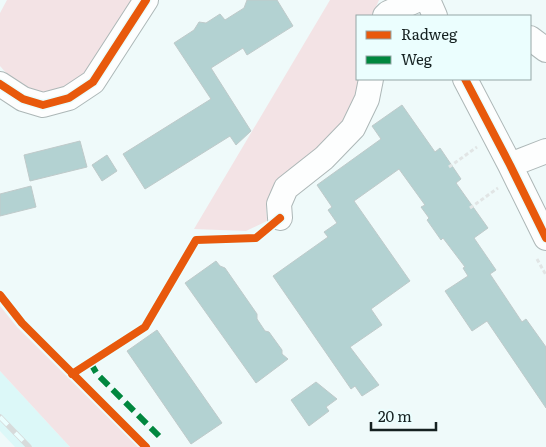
<svg xmlns="http://www.w3.org/2000/svg" width="546" height="447" font-family="Literata,serif">
	<rect width="100%" height="100%" fill="#effafa"/>
	<path fill="#dcf8f8" d="M 0,371 L 70,447 L 15,447 L 0,431 Z"/>
	<path fill="#f3e3e5" d="M 7,0 L 133,0 L 87,74 L 65,87 L 40,93 L 15,83 L 0,66 L 0,13 Z
		M 330,0 L 379,0 L 372,16 L 357,16 L 357,79 L 362,79 L 349,115 L 332,137 L 276,183 L 266,205 L 267,221 L 246,231 L 194,229 Z
		M 0,306 L 17,327 L 138,447 L 70,447 L 0,371 Z"/>
	<path fill="#b3d2d2" stroke="#bfcaca" d="M 247,0 L 277,0 L 293,26 L 247,55 L 243,48 L 211,68 L 251,131 L 236,145 L 230,136 L 145,189 L 123,154 L 211,99 L 174,43 L 194,30 L 199,22 L 206,23 L 220,14 L 225,20 L 244,8 Z
		M 402,105 L 435,152 L 440,148 L 461,179 L 456,183 L 488,228 L 474,238 L 496,270 L 490,274 L 522,322 L 526,319 L 546,347 L 546,408 L 487,321 L 472,331 L 445,291 L 468,276 L 463,268 L 465,267 L 443,238 L 441,240 L 427,220 L 429,218 L 421,207 L 425,205 L 399,169 L 354,201 L 410,281 L 371,309 L 382,325 L 350,347 L 379,385 L 362,396 L 355,386 L 351,389 L 273,276 L 328,237 L 324,232 L 337,223 L 328,210 L 332,207 L 317,185 L 381,139 L 372,126 Z
		M 80,141 L 87,167 L 30,181 L 24,155 Z
		M 107,155 L 117,171 L 102,181 L 92,165 Z
		M 31,186 L 36,207 L 0,216 L 0,194 Z
		M 216,261 L 220,266 L 225,268 L 257,314 L 257,319 L 265,331 L 269,332 L 282,350 L 282,354 L 288,359 L 256,383 L 185,283 Z
		M 157,330 L 222,423 L 191,444 L 127,351 Z
		M 316,382 L 337,399 L 326,407 L 329,411 L 309,426 L 291,400 Z"/>
	<g fill="none" stroke-linecap="round" stroke-linejoin="round">
		<defs>
			<path id="minor" d="M 428,0 L 435,16
				M 385,16 L 388,13 L 417,0
				M 530,38 L 546,50
				M 465,79 L 510,165 L 546,238
				M 0,84 L 23,99 L 43,105 L 69,98 L 93,82 L 146,0
				M 510,165 L 546,151
				M 280,218 L 279,204 L 286,188 L 324,158 L 353,128 L 367,99 L 371,79"/>
		</defs>
		<use href="#minor" stroke="#adb7b7" stroke-width="26"/>
		<path stroke="#e1e5e5" stroke-width="3" stroke-dasharray="4 2.5" stroke-linecap="butt" d="M 449,167 L 477,147
			M 470,208 L 498,188
			M 537,259 L 546,275"/>
		<use href="#minor" stroke="#fdfefe" stroke-width="24"/>
		<defs>
			<path id="rail" d="M 0,417 L 29,447"/>
		</defs>
		<use href="#rail" stroke="#d7dbdb" stroke-width="5.5"/>
		<use href="#rail" stroke="#ebfefe" stroke-width="4" stroke-dasharray="11" stroke-linecap="butt"/>
		<path stroke="#00873e" stroke-width="6" stroke-dasharray="12 6" stroke-linecap="butt" d="M 90,362 L 97,374 L 159,436"/>
		<defs>
			<path id="cycleway" d="M 465,79 L 510,165 L 546,238
				M 0,84 L 23,99 L 43,105 L 69,98 L 93,82 L 146,0
				M 0,295 L 22,323 L 146,447
				M 72,374 L 145,327 L 196,240 L 256,238 L 280,218"/>
		</defs>
		<use href="#cycleway" stroke="#ebfefe" stroke-width="11"/>
		<use href="#cycleway" stroke="#e8590c" stroke-width="8"/>
	</g>
	<rect x="356" y="15" width="175" height="65" fill="#ebfefe" stroke="#95a6a6"/>
	<rect x="366" y="31" width="25" height="8" fill="#e8590c" stroke="#95a6a6"/>
	<text x="401" y="40" font-size="15" fill="#152121">Radweg</text>
	<rect x="366" y="56" width="25" height="8" fill="#00873e" stroke="#95a6a6"/>
	<text x="401" y="65" font-size="15" fill="#152121">Weg</text>
	<path d="M371 422v8h65v-8" fill="none" stroke="#152121" stroke-width="2.5"/>
	<text x="378" y="422" font-size="15" fill="#152121" stroke="#ebfefe" stroke-width="4" paint-order="stroke">20 m</text>
</svg>
